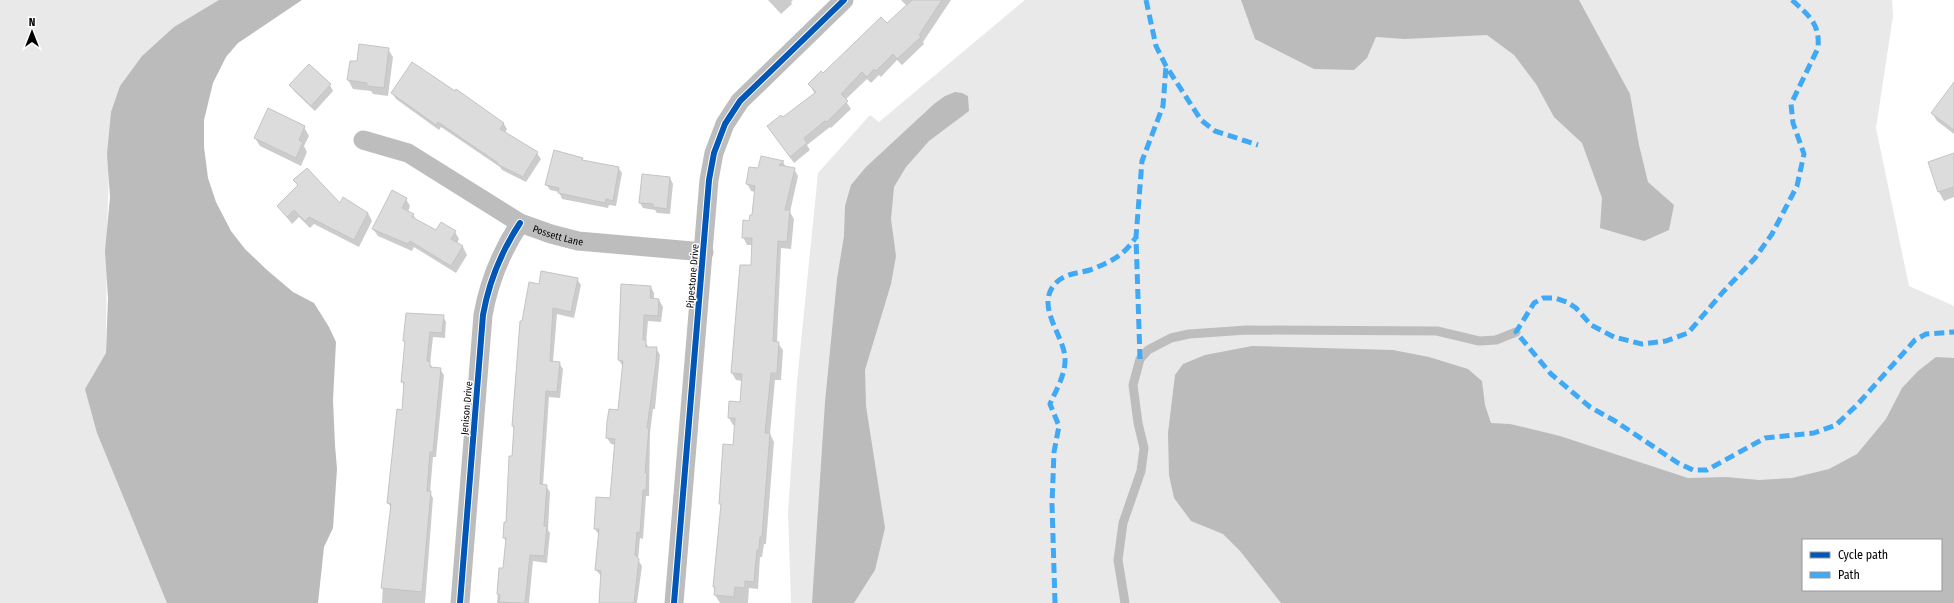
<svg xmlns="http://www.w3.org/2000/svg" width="1954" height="603" font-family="'Fira Sans Condensed',sans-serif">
	<rect width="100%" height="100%" fill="#fff"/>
	<path fill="#e9e9e9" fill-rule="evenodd" d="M 0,0 L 220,0 L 111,112 L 107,230 L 106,353 L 170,603 L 0,603 Z
		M 1025,0 L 1892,0 L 1893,16 L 1876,128 L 1909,286 L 1954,306 L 1954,603 L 791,603 L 788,512 L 797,382 L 818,173 L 870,115 L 879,122 ZM 1803,540 L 1941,540 L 1941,590 L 1803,590 Z"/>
	<path fill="#bbb" fill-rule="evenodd" d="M 219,0 L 302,0 L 238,43 L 226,57 L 213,83 L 204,120 L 204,147 L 208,178 L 216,202 L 231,231 L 245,249 L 267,270 L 293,292 L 314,303 L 329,327 L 336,342 L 333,400 L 335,445 L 337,469 L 333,528 L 324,547 L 318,603 L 167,603 L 97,433 L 85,389 L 106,353 L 108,298 L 105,251 L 110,197 L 107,154 L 111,112 L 120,86 L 142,56 L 174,27 Z
		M 1241,0 L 1579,0 L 1630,94 L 1639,145 L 1648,182 L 1674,205 L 1669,230 L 1644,241 L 1600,228 L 1602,198 L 1582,143 L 1554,117 L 1536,84 L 1514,55 L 1487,35 L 1405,39 L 1376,37 L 1367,58 L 1354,70 L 1314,69 L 1255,39 Z
		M 955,92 L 962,93 L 968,96 L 969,111 L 929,141 L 906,167 L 894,187 L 891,219 L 896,256 L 891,284 L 865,370 L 866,406 L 885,528 L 875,570 L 854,603 L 812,603 L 825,402 L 837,279 L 844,236 L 845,206 L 851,185 L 866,167 L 934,104 L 945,96 Z
		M 1252,346 L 1393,350 L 1429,357 L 1468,369 L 1482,381 L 1485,405 L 1491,423 L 1510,424 L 1560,436 L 1688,478 L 1726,477 L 1759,480 L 1792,478 L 1829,469 L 1857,454 L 1886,419 L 1902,388 L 1918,371 L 1936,357 L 1954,358 L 1954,603 L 1281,603 L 1240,551 L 1223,534 L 1191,521 L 1174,498 L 1169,475 L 1168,433 L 1175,375 L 1183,364 L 1205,355 ZM 1803,540 L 1941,540 L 1941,590 L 1803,590 Z"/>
	<path fill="#0003" d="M 768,0 L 793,0 L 791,2 L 792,4 L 781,14 Z
		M 901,0 L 951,0 L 923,42 L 924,44 L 902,65 L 897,60 L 881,77 L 879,75 L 871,83 L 867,79 L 845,100 L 851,109 L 831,128 L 830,127 L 807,145 L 810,150 L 794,163 L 768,126 L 783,118 L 815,94 L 809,84 L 887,25 L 907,6 Z
		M 388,49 L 393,57 L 388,96 L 373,94 L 371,91 L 353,89 L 348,80 L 358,62 Z
		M 1954,84 L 1954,134 L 1937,121 L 1932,113 Z
		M 290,85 L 330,85 L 333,91 L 315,111 L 294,91 Z
		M 457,90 L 504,124 L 507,129 L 505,133 L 537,153 L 541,159 L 526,182 L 502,170 L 500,167 L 441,127 L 439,130 L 396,99 L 392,93 L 455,92 Z
		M 304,127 L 309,136 L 304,146 L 307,152 L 301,166 L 260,146 L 255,138 Z
		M 1954,154 L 1954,197 L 1944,201 L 1939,192 L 1929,163 Z
		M 762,157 L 783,162 L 786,167 L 794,169 L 798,176 L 790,212 L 794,219 L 791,249 L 781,248 L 777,342 L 783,350 L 781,380 L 775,380 L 770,434 L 774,442 L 766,544 L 764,544 L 762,557 L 760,557 L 758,589 L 749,588 L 748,603 L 720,603 L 715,595 L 714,587 L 722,507 L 720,504 L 734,446 L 735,425 L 733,425 L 729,418 L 741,403 L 743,381 L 736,380 L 732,373 L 752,266 L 753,245 L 747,245 L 743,237 L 753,216 L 755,192 L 751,191 L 747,183 L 759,170 Z
		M 582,159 L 584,162 L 618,167 L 622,173 L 616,206 L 609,205 L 608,208 L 562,199 L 559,192 L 550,190 L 546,184 Z
		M 670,178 L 673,184 L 670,214 L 657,213 L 655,210 L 643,208 L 640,203 Z
		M 295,181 L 340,205 L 368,213 L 372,221 L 359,247 L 314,224 L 310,228 L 299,217 L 292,224 L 278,206 L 298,187 Z
		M 406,199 L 410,206 L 408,212 L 413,215 L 417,221 L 436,232 L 455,232 L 459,239 L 457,243 L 463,247 L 467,255 L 456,273 L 414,247 L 412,251 L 378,236 L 373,229 Z
		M 577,279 L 581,285 L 574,318 L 557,314 L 553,362 L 559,363 L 563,369 L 560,398 L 549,397 L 543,485 L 546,486 L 550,492 L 548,530 L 550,533 L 547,563 L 533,561 L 529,603 L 497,603 L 500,569 L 504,570 L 506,542 L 504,538 L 507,523 L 514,428 L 513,426 L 522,322 L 540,285 Z
		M 651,287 L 654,293 L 654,300 L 659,300 L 663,307 L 661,322 L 648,321 L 646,343 L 649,348 L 656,348 L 660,355 L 655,409 L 653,409 L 650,433 L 649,496 L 646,496 L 643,539 L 640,538 L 638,560 L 642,566 L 637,603 L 600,603 L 602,577 L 596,570 L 599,535 L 595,529 L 611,499 L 615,445 L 611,444 L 607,438 L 619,411 L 623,367 L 619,360 Z
		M 443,316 L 446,322 L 445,338 L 433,337 L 430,364 L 433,368 L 440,369 L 444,375 L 436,457 L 433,457 L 430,493 L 433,498 L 425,603 L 382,603 L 384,560 L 386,560 L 391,508 L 388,503 L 403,411 L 404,386 L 402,382 L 405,344 L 404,341 Z"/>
	<path fill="#dcdcdc" stroke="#c4c4c4" d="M 912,0 L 942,0 L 919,35 L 921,37 L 897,59 L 893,54 L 876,71 L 874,69 L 867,77 L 862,72 L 841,94 L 848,101 L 827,122 L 825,121 L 804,138 L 807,143 L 790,157 L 767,126 L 781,115 L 783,117 L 816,92 L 808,84 L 821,71 L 823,73 L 881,17 L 887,23 Z
		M 359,44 L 389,48 L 384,88 L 367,86 L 367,83 L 347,80 L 350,61 L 357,61 Z
		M 412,62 L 455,91 L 456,89 L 504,123 L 500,129 L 538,152 L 523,177 L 497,164 L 498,163 L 438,122 L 436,125 L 391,93 Z
		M 309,64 L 331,84 L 311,106 L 289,85 Z
		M 1954,82 L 1954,130 L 1931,113 Z
		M 268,108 L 305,126 L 299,140 L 303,142 L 296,158 L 254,138 Z
		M 554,150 L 583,158 L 582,160 L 619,167 L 613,201 L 606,199 L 605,203 L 558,193 L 559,188 L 545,185 Z
		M 1954,153 L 1954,187 L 1938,192 L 1928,162 Z
		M 761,156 L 784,161 L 779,165 L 795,168 L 785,210 L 790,210 L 787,242 L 778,241 L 773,341 L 779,342 L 777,373 L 771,373 L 765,433 L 770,433 L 762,537 L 760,537 L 759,550 L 757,550 L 754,582 L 745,581 L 745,588 L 735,587 L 734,597 L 714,595 L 715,587 L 713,587 L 721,504 L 719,504 L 723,444 L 733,445 L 735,418 L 728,418 L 729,401 L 740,402 L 742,374 L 731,373 L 740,265 L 751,265 L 752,238 L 742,238 L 743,220 L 749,221 L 750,215 L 752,215 L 755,186 L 746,184 L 749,167 L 758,168 Z
		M 307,168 L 340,203 L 343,197 L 368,213 L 354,240 L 309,217 L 305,221 L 294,210 L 287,217 L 277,206 L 298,185 L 293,180 Z
		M 642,174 L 670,177 L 667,209 L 653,207 L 653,204 L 639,203 Z
		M 392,190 L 407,198 L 402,208 L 414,214 L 412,217 L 436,230 L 441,222 L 456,231 L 451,239 L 463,246 L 451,266 L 410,241 L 408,244 L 372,229 Z
		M 541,271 L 578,278 L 571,312 L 553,308 L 550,361 L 560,362 L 557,392 L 546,391 L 540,484 L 547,485 L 544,526 L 547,526 L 544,556 L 530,555 L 525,603 L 499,602 L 500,595 L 497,594 L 499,568 L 503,568 L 506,538 L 503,538 L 504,522 L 506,522 L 509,456 L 512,456 L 514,426 L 512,426 L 520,321 L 522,321 L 529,282 L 539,284 Z
		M 621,284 L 651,286 L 650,298 L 659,299 L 658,316 L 644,315 L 643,340 L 646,340 L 646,347 L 657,347 L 656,363 L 647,428 L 649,428 L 645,473 L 647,473 L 646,490 L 643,490 L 640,533 L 637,532 L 635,555 L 639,559 L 634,603 L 599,603 L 601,571 L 595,570 L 599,529 L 594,529 L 596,497 L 610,498 L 615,439 L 606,438 L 607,422 L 609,409 L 618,410 L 623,361 L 618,360 Z
		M 406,313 L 444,315 L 442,333 L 430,332 L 427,361 L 430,361 L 430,367 L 441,368 L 433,452 L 430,452 L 427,491 L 431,491 L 422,592 L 381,588 L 391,504 L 387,503 L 397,409 L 402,410 L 404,382 L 401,382 L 405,341 L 403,341 Z"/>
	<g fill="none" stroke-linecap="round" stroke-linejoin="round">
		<path stroke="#bdbdbd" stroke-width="9" d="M 1125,603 L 1118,560 L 1123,523 L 1141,471 L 1144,448 L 1138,423 L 1133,385 L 1140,359 L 1148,350 L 1171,338 L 1189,334 L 1247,330 L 1437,331 L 1479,341 L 1496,340 L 1516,332"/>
		<g stroke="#bdbdbd" stroke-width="19">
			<path id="s1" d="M 363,140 L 408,153 L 520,223 L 551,234 L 578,241 L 704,252"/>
			<path d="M 460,603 L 483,315 C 489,281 501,252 520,223"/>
			<path d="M 674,603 L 709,180 L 714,153 L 725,124 L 740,101 L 844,0"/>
		</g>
		<path stroke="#3fa9f5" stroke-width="5" stroke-dasharray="10 5" stroke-linecap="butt" d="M 1146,0 L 1156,46 L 1166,66 L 1201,120 L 1215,131 L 1258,145
			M 1792,0 C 1809,16 1820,23 1818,48 L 1791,104 L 1793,123 L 1804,154 L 1797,186 L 1772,234 L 1755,258 L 1723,292 L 1688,333 L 1666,341 L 1642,344 L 1614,337 L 1591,325 L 1576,308 L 1567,302 L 1555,298 L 1543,298 L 1534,303 L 1516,332 L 1551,374 L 1590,407 L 1615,421 L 1678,463 L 1693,470 L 1707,470 L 1765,438 L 1814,433 L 1836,425 L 1857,405 L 1915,340 L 1926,334 L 1954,332
			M 1140,359 L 1136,237 L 1142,161 L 1163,106 L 1166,66
			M 1055,603 L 1052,504 L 1054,452 L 1059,426 L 1050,404 C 1056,390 1066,374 1065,358 C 1064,336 1036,307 1054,285 C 1064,273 1076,274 1090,270 C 1110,262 1124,256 1136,237"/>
		<defs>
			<path id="cycleway" d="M 460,603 L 483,315 C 489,281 501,252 520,223
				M 674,603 L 709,180 L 714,153 L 725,124 L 740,101 L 844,0"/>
		</defs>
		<use href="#cycleway" stroke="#fff" stroke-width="8"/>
		<use href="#cycleway" stroke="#0057b8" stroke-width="6"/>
	</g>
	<g text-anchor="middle" stroke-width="3" stroke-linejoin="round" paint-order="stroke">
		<g font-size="10" fill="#000" stroke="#fff">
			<text dy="4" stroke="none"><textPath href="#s1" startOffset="219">Possett Lane</textPath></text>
			<text transform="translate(692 276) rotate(-85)" y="4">Pipestone Drive</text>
			<text transform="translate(466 408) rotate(-85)" y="4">Jenison Drive</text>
		</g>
	</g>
	<rect x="1802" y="539" width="140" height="52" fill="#ffffff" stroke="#999999"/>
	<rect x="1810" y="552" width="20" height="6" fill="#0057b8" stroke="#999999"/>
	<text x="1838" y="559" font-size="12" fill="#000000">Cycle path</text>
	<rect x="1810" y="572" width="20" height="6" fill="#3fa9f5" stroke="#999999"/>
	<text x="1838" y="579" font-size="12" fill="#000000">Path</text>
	<g transform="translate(32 32)" stroke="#ffffff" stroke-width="3" paint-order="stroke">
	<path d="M0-3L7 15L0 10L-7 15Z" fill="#000000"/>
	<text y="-6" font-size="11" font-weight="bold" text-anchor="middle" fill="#000000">N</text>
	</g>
</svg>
